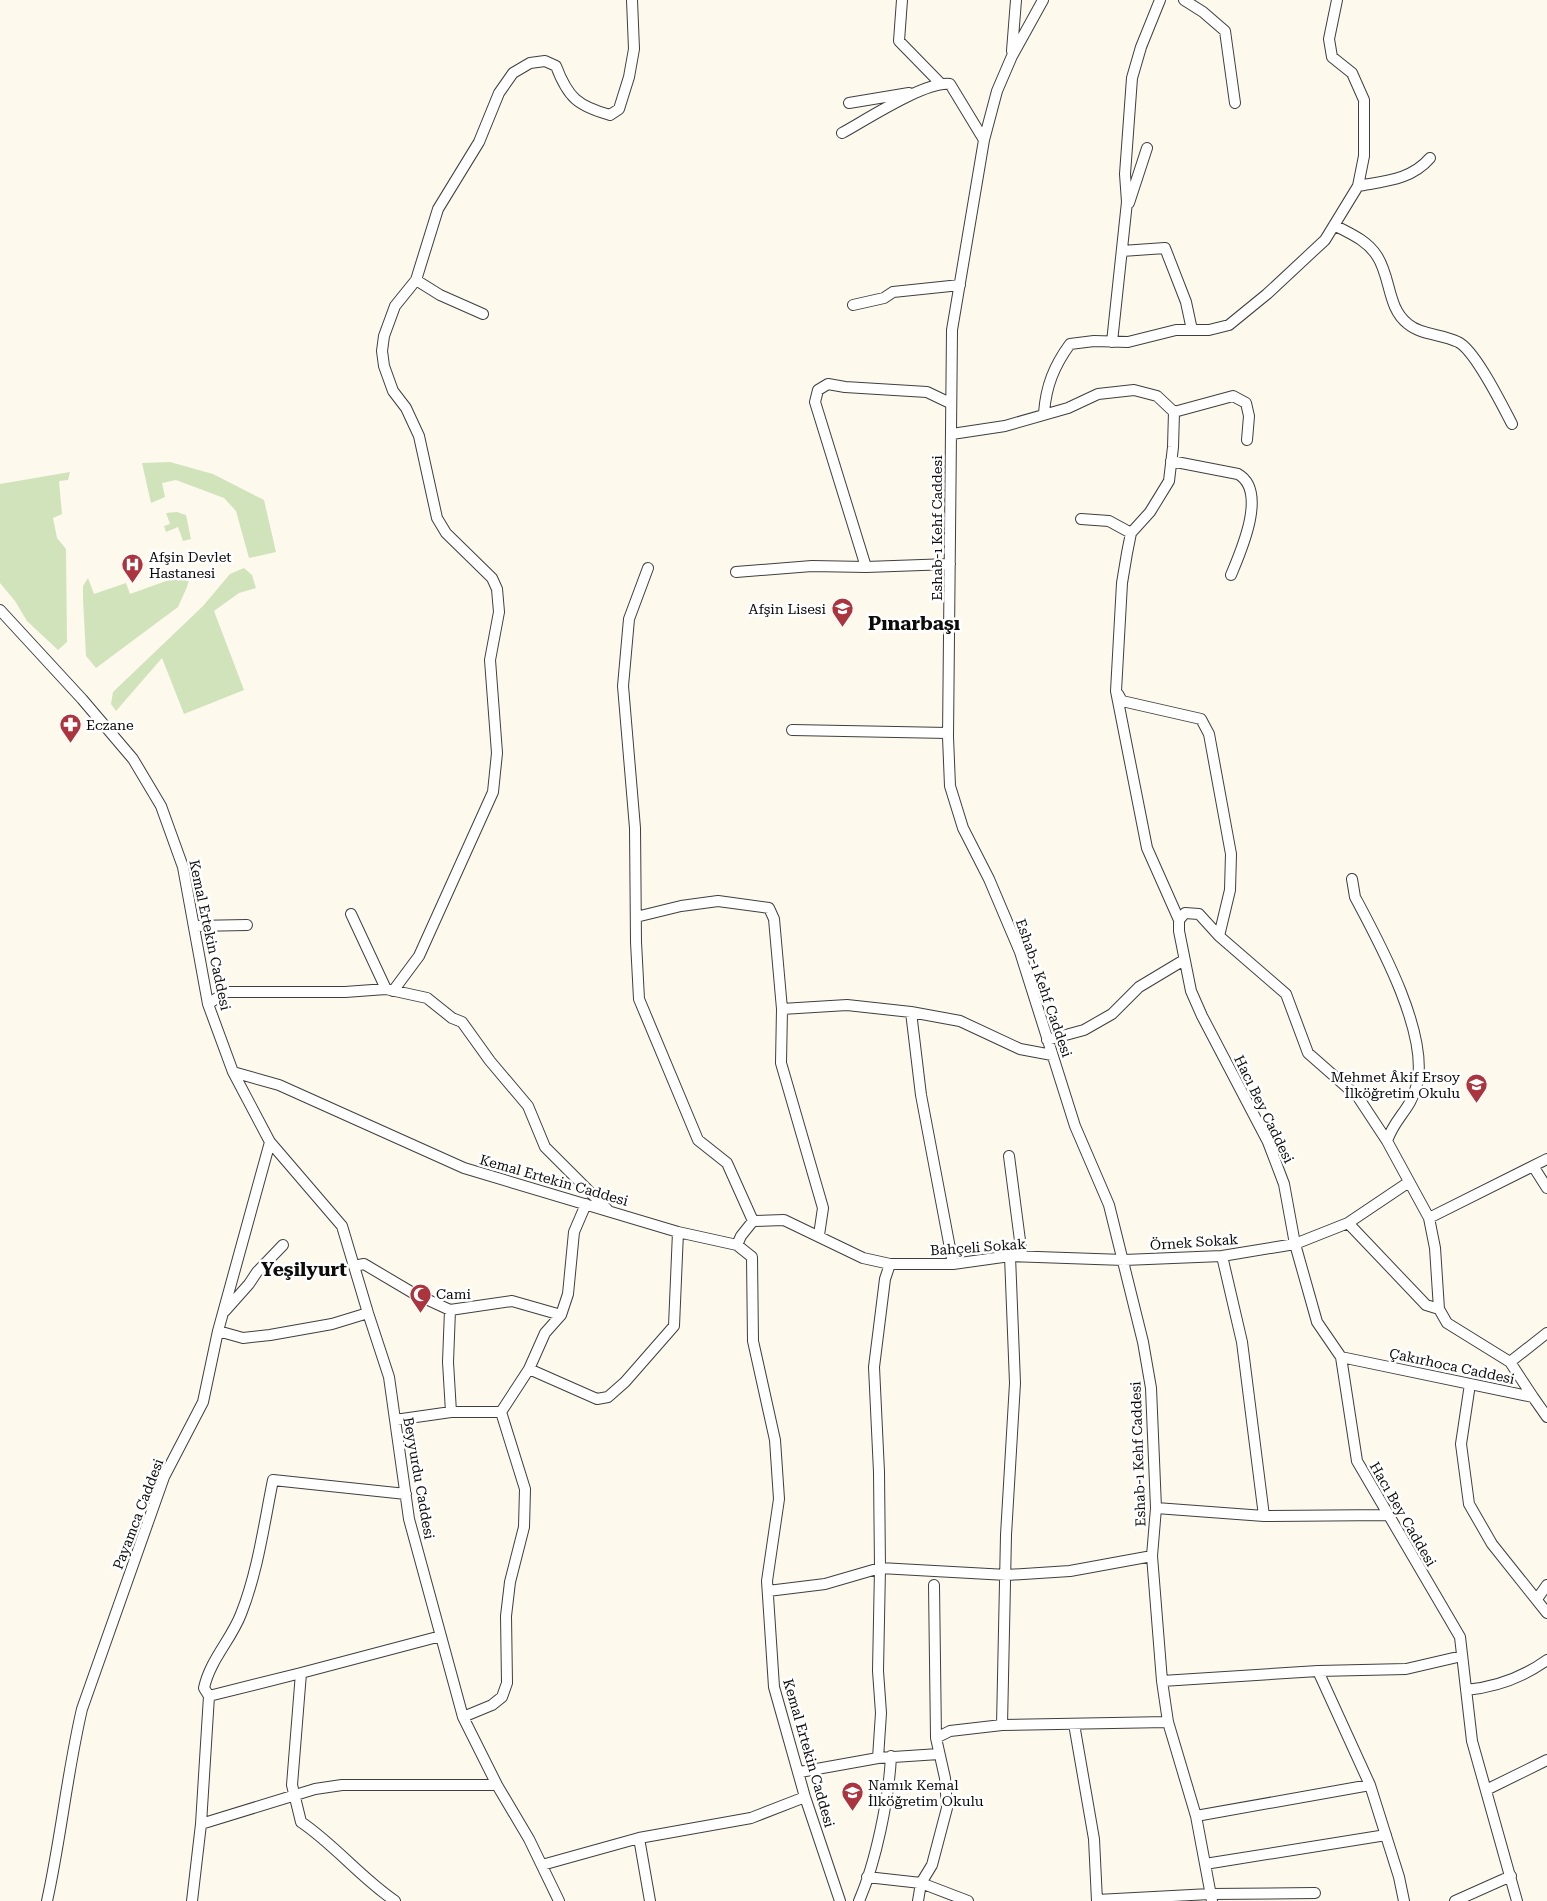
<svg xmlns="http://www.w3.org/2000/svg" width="1547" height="1901" font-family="'Roboto Serif',serif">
	<rect width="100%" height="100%" fill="#fdf9ed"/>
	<path fill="#d1e3bb" d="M 170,462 L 213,474 L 264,500 L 276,552 L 249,558 L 236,511 L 224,498 L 176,480 L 162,483 L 165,497 L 151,503 L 142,463 Z
		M 70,472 L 68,480 L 59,481 L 62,514 L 53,518 L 57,538 L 66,549 L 67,642 L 58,650 L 27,621 L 15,601 L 0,583 L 0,484 Z
		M 177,512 L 186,515 L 191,539 L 183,541 L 178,527 L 166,532 L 164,526 L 170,524 L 166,513 Z
		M 244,568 L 252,575 L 256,588 L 239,593 L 214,611 L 244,690 L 184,714 L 162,658 L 116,711 L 111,704 L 113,692 L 203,606 L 230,574 Z
		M 191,572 L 187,587 L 178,607 L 96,668 L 86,656 L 83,599 L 83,586 L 88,578 L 94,594 L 126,583 L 130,594 Z"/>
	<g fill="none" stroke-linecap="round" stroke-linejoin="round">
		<defs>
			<path id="minor" d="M 902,0 L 899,41 L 940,83
				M 1043,0 L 1012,56 L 997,91 L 984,140 L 952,330 L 948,737 L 950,786 L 963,828 L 989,879 L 1020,952 L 1075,1126 L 1109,1205 L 1143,1342 L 1151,1388 L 1156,1508 L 1152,1556 L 1162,1681 L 1168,1722 L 1196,1816 L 1212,1901
				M 1184,0 L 1203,12 L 1225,31 L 1235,103
				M 1012,51 L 1016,0
				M 849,103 L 909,93
				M 842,133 C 866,120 925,81 950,84 L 984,140
				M 1358,186 C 1385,181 1411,180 1430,158
				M 1129,203 L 1147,148
				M 1334,225 C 1349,233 1367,240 1377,256 C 1391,277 1387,308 1408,324 C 1421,335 1442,334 1458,342 C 1475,350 1502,405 1512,424
				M 1122,251 L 1165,248 L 1186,302 L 1192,330
				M 416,280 L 440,295 L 483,314
				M 853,305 L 884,298 L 893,292 L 960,285
				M 1112,342 L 1127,202 L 1125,174 L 1132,78 L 1141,47 L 1160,0
				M 950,403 L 927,392 L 845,387 L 828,384 L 818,390 L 815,402 L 866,567 L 950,564
				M 1174,412 L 1233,396 L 1246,403 L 1249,416 L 1247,440
				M 1044,413 C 1046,386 1054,366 1070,344 L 1094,341 L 1128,342 L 1176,330 L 1209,330 L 1229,325 L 1267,294 L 1325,240 L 1358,186 L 1364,156 L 1364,100 L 1352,73 L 1332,57 L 1329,39 L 1337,0
				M 952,434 L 1005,426 L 1068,408 L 1098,394 L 1134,390 L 1157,396 L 1174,412 L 1173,447 L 1169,481 L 1150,512 L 1131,533 L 1127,553 L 1122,583 L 1116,691 L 1147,848 L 1179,920 L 1179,931 L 1191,991 L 1202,1016 L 1268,1142 L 1284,1184 L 1295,1244 L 1317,1322 L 1341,1357 L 1357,1461 L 1460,1637 L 1472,1741 L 1517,1901
				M 1171,461 L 1238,474 C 1268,491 1241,551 1231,575
				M 1081,519 L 1109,521 L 1131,533
				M 648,568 L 629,619 L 623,686 L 635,828 L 636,942 L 639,999 L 698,1140 L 727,1163 L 753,1221
				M 736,572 L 812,566 L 866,567
				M 0,610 L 82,699 L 133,759 L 161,806 L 183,867 L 208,1004 L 233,1072 L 279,1085 L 464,1168 L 678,1232 L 737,1245 L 752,1257 L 753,1341 L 775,1440 L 779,1499 L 767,1581 L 774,1687 L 805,1797 L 840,1901
				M 1118,694 L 1122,701 L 1201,719 L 1209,734 L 1231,854 L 1230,890 L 1219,936
				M 792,730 L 948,733
				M 1352,879 L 1355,897 C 1379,942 1429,1033 1417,1084 C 1411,1110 1395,1117 1387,1141
				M 351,914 L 386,989
				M 636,917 L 681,906 L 718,901 L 769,908 L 774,919 L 782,1009
				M 1179,920 L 1185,913 L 1199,914 L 1219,936 L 1286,994 L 1308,1053 L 1358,1097 L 1387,1141 L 1429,1218 L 1435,1248 L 1439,1309 L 1447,1323 L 1510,1362 L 1533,1397
				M 194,926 L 247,925
				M 393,991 L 419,956 L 493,792 L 497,753 L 490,660 L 499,612 L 497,589 L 492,578 L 446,533 L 437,518 L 419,436 L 406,408 L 393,391 L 384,366 L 382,351 L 384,336 L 395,306 L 416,280 L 438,209 L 479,142 L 499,93 L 513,73 L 530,63 L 545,61 L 556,66 C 568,98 578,106 610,115 L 619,109 L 629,77 L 634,49 L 632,0
				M 208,1004 L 226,992 L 345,992 L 386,989 L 427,998 L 452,1018 L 462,1022 L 490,1061 L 528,1106 L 545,1147 L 607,1209
				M 911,1012 L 921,1095 L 953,1264
				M 1047,1040 L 1084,1030 L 1112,1014 L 1139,987 L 1184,960
				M 233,1072 L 270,1142 L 342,1226 L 368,1313 L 389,1377 L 409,1519 L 463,1717 L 497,1785 L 529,1839 L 559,1901
				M 1009,1156 L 1022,1256
				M 1533,1166 L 1547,1188
				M 1429,1218 L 1547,1159
				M 1348,1223 L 1426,1305 L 1439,1309
				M 819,1235 L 823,1208 L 781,1063 L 782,1009 L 847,1005 L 911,1012 L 960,1021 L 1020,1049 L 1052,1055
				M 737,1245 L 741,1236 L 753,1221 L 784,1220 L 863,1258 L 890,1264 L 953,1264 L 1010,1256 L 1124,1260 L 1222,1256 L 1295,1244 L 1348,1223 L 1409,1182
				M 1222,1256 L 1242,1342 L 1264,1516
				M 354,1266 L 364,1264 L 413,1293 L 450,1310 L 512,1301 L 561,1315
				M 450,1310 L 448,1362 L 451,1412
				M 225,1311 L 249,1284 L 257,1272 L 283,1245
				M 218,1331 L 243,1338 L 270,1335 L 332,1324 L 368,1313
				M 1341,1357 L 1533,1397 L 1547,1417
				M 1510,1362 L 1547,1333
				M 529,1369 L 597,1399 L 608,1397 L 625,1382 L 674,1326 L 678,1232
				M 1470,1384 L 1461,1444 L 1469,1504 L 1492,1544 L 1547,1613
				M 395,1420 L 451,1412 L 501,1412
				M 1156,1508 L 1264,1516 L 1388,1515
				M 934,1585 L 936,1738
				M 768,1591 L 825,1584 L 880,1568 L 1007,1575 L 1070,1571 L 1152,1556
				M 1537,1599 L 1547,1585
				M 1318,1671 L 1370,1785 L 1399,1877 L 1404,1901
				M 1162,1681 L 1318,1671 L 1406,1669 L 1462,1656
				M 1466,1690 C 1497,1687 1522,1678 1547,1660
				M 209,1696 L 204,1688 C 210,1660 231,1640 241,1614 C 258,1571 264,1524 273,1480 L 406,1494
				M 463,1717 L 492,1705 L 502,1697 L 507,1683 L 506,1616 L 510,1582 L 524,1527 L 525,1489 L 501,1412 L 529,1369 L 545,1333 L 561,1315 L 568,1294 L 574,1232 L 586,1204
				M 1074,1724 L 1094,1839 L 1097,1901
				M 1002,1725 L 1006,1535 L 1015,1383 L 1010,1256
				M 878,1758 L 881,1713 L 878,1671 L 880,1568 L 879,1472 L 874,1367 L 885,1279 L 890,1264
				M 800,1772 L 878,1758 L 939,1754
				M 1486,1790 L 1547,1760
				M 1196,1816 L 1370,1785
				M 201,1824 L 209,1696 L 301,1673
				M 639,1838 L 650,1901
				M 1205,1864 L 1386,1835
				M 542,1865 L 639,1838 L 751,1818 L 805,1797
				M 867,1877 L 921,1883 L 968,1901
				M 1097,1900 L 1210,1894 L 1315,1893
				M 47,1901 C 61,1838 67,1773 82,1709 L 164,1477 L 203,1402 L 218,1331 L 270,1142
				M 192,1901 L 201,1824 L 315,1789 L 342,1785 L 497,1785
				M 395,1901 C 361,1878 335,1845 301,1822 L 292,1785 L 301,1673 L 441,1636
				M 859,1901 C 876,1862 889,1798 891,1756
				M 918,1901 L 921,1883 L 932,1865 L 947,1808 L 945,1778 L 936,1738 L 950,1731 L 1002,1725 L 1168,1722
				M 1455,1901 L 1511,1876"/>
		</defs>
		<use href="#minor" stroke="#3f3f3f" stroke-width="12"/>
		<use href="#minor" stroke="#fff" stroke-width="10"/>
	</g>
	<defs>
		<symbol id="hospital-pin" viewBox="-11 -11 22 30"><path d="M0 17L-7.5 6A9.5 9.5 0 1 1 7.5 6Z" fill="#ab353f" stroke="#fff"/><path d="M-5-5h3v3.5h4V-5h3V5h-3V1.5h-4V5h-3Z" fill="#fff"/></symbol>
		<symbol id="school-pin" viewBox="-11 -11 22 30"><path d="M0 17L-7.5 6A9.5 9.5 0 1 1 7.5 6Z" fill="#ab353f" stroke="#fff"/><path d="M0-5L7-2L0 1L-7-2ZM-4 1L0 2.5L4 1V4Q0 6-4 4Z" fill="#fff"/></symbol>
		<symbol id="pharmacy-pin" viewBox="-11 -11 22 30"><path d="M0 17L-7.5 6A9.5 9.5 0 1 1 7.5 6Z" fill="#ab353f" stroke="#fff"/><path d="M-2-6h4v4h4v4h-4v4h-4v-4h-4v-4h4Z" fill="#fff"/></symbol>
		<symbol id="mosque-pin" viewBox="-11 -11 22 30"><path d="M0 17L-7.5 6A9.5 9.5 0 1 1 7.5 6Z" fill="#ab353f" stroke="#fff"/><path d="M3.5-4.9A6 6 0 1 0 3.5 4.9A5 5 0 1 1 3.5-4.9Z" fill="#fff"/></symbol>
	</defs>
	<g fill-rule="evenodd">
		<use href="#hospital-pin" x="120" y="552" width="25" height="34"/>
		<use href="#school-pin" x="830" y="596" width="25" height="34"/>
		<use href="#pharmacy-pin" x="58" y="712" width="25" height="34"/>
		<use href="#school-pin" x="1464" y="1072" width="25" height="34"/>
		<use href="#mosque-pin" x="408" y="1282" width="25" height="34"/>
		<use href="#school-pin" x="840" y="1780" width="25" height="34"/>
	</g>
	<g text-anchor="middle" stroke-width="5" stroke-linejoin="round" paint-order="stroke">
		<g font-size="14" fill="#0c0c0c" stroke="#fff">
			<text transform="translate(937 528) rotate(-90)" y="5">Eshab-ı Kehf Caddesi</text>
			<text transform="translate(210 935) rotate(78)" y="5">Kemal Ertekin Caddesi</text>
			<text transform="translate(1044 988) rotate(71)" y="5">Eshab-ı Kehf Caddesi</text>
			<text transform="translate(1264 1109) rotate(64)" y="5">Hacı Bey Caddesi</text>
			<text transform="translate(554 1180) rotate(16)" y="5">Kemal Ertekin Caddesi</text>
			<text transform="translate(1194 1242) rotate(-4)" y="5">Örnek Sokak</text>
			<text transform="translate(978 1247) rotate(-4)" y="5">Bahçeli Sokak</text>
			<text transform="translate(1452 1366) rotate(12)" y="5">Çakırhoca Caddesi</text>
			<text transform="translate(1138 1454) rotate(-92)" y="5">Eshab-ı Kehf Caddesi</text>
			<text transform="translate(419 1478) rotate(80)" y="5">Beyyurdu Caddesi</text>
			<text transform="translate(138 1514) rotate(-69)" y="5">Payamca Caddesi</text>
			<text transform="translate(1403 1514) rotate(60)" y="5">Hacı Bey Caddesi</text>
			<text transform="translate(809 1753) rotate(74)" y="5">Kemal Ertekin Caddesi</text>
		</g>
		<g font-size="14" fill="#0c0c0c" stroke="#fff" text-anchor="start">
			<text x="149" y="562">Afşin Devlet<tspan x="149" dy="16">Hastanesi</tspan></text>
			<text x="826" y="614" text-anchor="end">Afşin Lisesi</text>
			<text x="86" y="730">Eczane</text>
			<text x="1460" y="1082" text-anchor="end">Mehmet Âkif Ersoy<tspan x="1460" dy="16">İlköğretim Okulu</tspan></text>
			<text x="436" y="1299">Cami</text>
			<text x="868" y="1790">Namık Kemal<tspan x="868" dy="16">İlköğretim Okulu</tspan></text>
		</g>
		<g font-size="19" font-weight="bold" fill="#0c0c0c" stroke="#fff">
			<text x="914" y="630">Pınarbaşı</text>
			<text x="304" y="1276">Yeşilyurt</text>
		</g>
	</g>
</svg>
